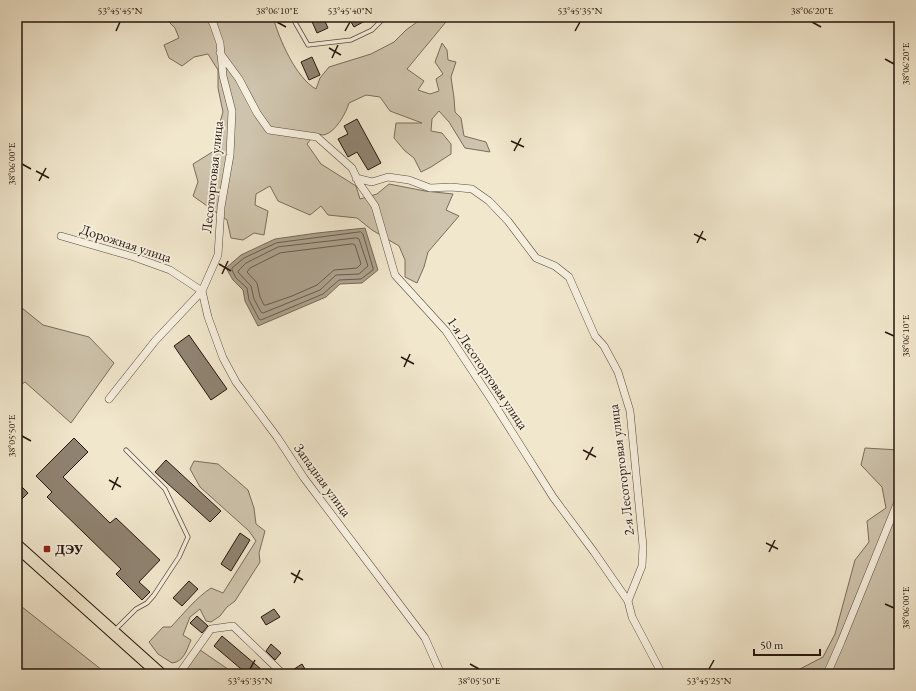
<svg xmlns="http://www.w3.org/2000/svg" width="916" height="691" font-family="'EB Garamond',serif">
	<rect width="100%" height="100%" fill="#f1e7cd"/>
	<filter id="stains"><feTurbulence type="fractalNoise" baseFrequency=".005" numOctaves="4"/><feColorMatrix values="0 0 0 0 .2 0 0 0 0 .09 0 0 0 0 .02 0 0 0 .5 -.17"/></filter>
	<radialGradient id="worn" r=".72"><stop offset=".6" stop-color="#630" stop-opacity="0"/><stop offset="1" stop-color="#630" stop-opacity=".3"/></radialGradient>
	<path fill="#cec3ac" stroke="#7a6c5c" d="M 169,17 L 273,17 C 279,39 296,78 316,89 L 320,78 L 329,67 L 371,54 L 394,42 L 406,30 L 424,17 L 450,17 L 407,69 L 424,81 L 418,90 L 430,94 L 439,91 L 436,79 L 443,74 L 435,62 L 442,43 L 447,50 L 448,60 L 456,62 L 451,77 L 454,98 L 455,112 L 461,118 L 464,136 L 486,142 L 490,152 L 465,148 L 449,122 L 439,111 L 432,119 L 431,131 L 442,133 L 451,144 L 451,154 L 431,167 L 421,172 L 414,158 L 405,151 L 394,138 L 396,123 L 422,123 L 390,111 L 380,97 L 366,95 L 349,103 C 346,113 336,132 324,135 C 322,135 318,134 315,134 L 307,144 L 321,164 L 356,186 L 360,199 L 377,194 L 389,184 L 425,191 L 453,194 L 446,210 L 459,216 L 428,252 L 424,267 L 417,283 L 405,277 L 405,260 L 399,246 L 372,230 L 357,218 L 328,215 L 321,206 L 310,215 L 278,201 L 270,186 L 256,194 L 255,205 L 268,211 L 264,235 L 254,233 L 243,240 L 231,238 L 227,220 L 193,196 L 198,182 L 193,164 L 214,151 L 218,144 L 217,132 L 223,112 L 218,88 L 218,70 L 208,54 L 194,57 L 182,66 L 169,58 L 164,45 L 179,38 L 175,28 L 167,20 Z
		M 17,304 L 43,325 L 89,337 L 114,363 L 71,423 L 25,382 L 17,387 Z
		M 865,448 L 899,450 L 899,674 L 796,674 L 798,670 L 823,657 L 835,634 L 855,560 L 869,542 L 867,521 L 886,508 L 882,487 L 861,465 Z
		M 194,461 L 218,464 L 248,490 L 254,508 L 256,524 L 265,531 L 259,553 L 260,562 L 235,601 L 227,607 L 220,616 L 211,622 L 206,621 L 200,609 L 190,617 L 183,635 L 191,640 C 187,649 184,662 172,663 L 158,654 L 149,642 L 163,627 L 171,627 C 184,613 196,598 211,588 L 223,593 L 256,541 L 249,531 L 200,487 L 190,469 Z
		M 17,603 L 107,674 L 17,674 Z
		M 200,650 L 235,674 L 183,674 Z"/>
	<path fill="#aca08c" stroke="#766959" d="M 365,228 L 378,270 L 362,283 L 340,284 L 326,297 L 258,326 L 245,301 L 243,290 L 233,280 L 226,268 L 241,255 L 275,239 L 317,233 Z"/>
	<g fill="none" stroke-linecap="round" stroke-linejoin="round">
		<path stroke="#695b4c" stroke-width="1" d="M 361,232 L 363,234 L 373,268 L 373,270 L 361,279 L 339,280 L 323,294 L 261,320 L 259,319 L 249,300 L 247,288 L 236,278 L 232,270 L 232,268 L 244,258 L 276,243 Z
			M 357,238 L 359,239 L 368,266 L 359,274 L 336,275 L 320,290 L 263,313 L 261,312 L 254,299 L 251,286 L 238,272 L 239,270 L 246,263 L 278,247 Z
			M 353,244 L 355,245 L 361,264 L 357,268 L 334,270 L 317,285 L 292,296 L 266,305 L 264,305 L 260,297 L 257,283 L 247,272 L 250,268 L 280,253 Z"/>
	</g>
	<path fill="#908371" stroke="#26160d" d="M 310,17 L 323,17 L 328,28 L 317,33 Z
		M 348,17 L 372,17 L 354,27 Z
		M 312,57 L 320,75 L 309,80 L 301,62 Z
		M 357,119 L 381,163 L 368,170 L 357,152 L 348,157 L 338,139 L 348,134 L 344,126 Z
		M 189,335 L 227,389 L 211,400 L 174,346 Z
		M 74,438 L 88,452 L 63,477 L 110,523 L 116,518 L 160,560 L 139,582 L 150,592 L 142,600 L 116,574 L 121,569 L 47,497 L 52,492 L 36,476 Z
		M 166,460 L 221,511 L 210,522 L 155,472 Z
		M 17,482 L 28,493 L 17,504 Z
		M 240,533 L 250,540 L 231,571 L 221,564 Z
		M 189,581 L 198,589 L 182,606 L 173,598 Z
		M 274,609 L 280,617 L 266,625 L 261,617 Z
		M 197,616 L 208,626 L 202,633 L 190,623 Z
		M 222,636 L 262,670 L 258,674 L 247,674 L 214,646 Z
		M 271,644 L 281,653 L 275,660 L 266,651 Z
		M 302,664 L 308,674 L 288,674 L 288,673 Z"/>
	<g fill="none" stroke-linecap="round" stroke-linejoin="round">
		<defs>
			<path id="lane" d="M 292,17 L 308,45 L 351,40 L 372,30 L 385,17
				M 115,630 L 136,609 L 147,603 L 154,595 L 179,557 L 188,537 L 165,489 L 126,450"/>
			<path id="street" d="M 220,53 L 239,79 L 257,113 L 269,130 L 317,137 L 352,168 L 359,183 L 375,206 L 395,275 L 446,331 L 491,399 L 553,497 L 594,552 L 628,601
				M 356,178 L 372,182 L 388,177 L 409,180 L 430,188 L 451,187 L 472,189 L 489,201 L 508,221 L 536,258 L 555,266 L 569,277 L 595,336 L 604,346 L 618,372 L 630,411 L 643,546 L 642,566 L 628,601 L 632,617 L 662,674
				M 61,236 L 134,257 L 170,270 L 202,291
				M 202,291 L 208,317 L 223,358 L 236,382 L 277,437 L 304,478 L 425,638 L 441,674
				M 109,399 L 155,341 L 202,291 L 218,255 L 221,207 L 230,155 L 232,111 L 223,76 L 220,43 L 213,23 L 209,17
				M 179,674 L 211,629 L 233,626 L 283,674
				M 827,674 L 841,642 L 899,499"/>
			<path id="primary" d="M 17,546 L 160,674"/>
		</defs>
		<use href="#lane" stroke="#594a3d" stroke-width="5"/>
		<use href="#street" stroke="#594a3d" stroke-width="8"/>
		<use href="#primary" stroke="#26160d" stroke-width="14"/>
		<use href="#lane" stroke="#f6efde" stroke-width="3.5"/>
		<use href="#street" stroke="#f6efde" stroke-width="7"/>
		<use href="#primary" stroke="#f1e7cd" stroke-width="12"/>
	</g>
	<path fill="none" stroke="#26160d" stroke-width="1.5" d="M 277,22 L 286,27M 812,22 L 821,27M 116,31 L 120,22M 345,31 L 350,22M 575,31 L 580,22M 329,48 L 341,55M 332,58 L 338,45M 885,59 L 894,64M 511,141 L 524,147M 514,151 L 521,138M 22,164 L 31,169M 36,171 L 49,178M 39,181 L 46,168M 694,234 L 706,240M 697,243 L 703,231M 219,264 L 231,271M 222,274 L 228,261M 885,332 L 894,336M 401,357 L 414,364M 404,367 L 410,354M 22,436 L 31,441M 583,450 L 596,457M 586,460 L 593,447M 109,480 L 121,487M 112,490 L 118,477M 766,543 L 778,549M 769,552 L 775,540M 291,573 L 303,580M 294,583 L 300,570M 885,604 L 894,608M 470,664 L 479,669M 250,669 L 255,660M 709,669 L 714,660"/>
	<rect fill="#8f2418" stroke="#f6efde" stroke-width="1.5" x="43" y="545" width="8" height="8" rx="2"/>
	<g text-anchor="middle" stroke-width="3.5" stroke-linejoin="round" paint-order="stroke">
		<g font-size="14" fill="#26160d" stroke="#f6efde">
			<text transform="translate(212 177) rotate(-84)" y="5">Лесоторговая улица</text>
			<text transform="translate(126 243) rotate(18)" y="5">Дорожная улица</text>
			<text transform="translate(488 373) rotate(56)" y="5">1-я Лесоторговая улица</text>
			<text transform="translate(621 470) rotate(-97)" y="5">2-я Лесоторговая улица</text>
			<text transform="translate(323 480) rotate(54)" y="5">Западная улица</text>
		</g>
		<g font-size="14" font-weight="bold" fill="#26160d" stroke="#f6efde" text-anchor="start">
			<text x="55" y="554">ДЭУ</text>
		</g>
	</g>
	<rect width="916" height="691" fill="none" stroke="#f1e7cd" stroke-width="44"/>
	<path d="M754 649v6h66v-6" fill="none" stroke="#26160d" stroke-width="2"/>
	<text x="760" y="649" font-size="12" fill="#26160d" stroke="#f6efde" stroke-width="3" paint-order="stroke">50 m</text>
	<rect x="22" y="22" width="872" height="647" fill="none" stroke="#26160d" stroke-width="1.5"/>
	<g font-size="10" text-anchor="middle" fill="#26160d">
		<text x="120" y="14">53°45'45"N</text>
		<text x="277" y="14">38°06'10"E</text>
		<text x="350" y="14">53°45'40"N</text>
		<text x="580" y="14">53°45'35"N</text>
		<text x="812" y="14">38°06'20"E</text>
		<text transform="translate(905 64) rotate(-90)" y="4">38°06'20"E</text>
		<text transform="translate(11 164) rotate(-90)" y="4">38°06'00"E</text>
		<text transform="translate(905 336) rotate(-90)" y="4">38°06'10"E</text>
		<text transform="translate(11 436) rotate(-90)" y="4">38°05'50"E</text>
		<text transform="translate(905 608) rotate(-90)" y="4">38°06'00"E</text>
		<text x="250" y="684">53°45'35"N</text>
		<text x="479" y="684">38°05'50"E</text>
		<text x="709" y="684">53°45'25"N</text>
	</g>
	<rect width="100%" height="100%" filter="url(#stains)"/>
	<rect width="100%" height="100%" fill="url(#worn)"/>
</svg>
